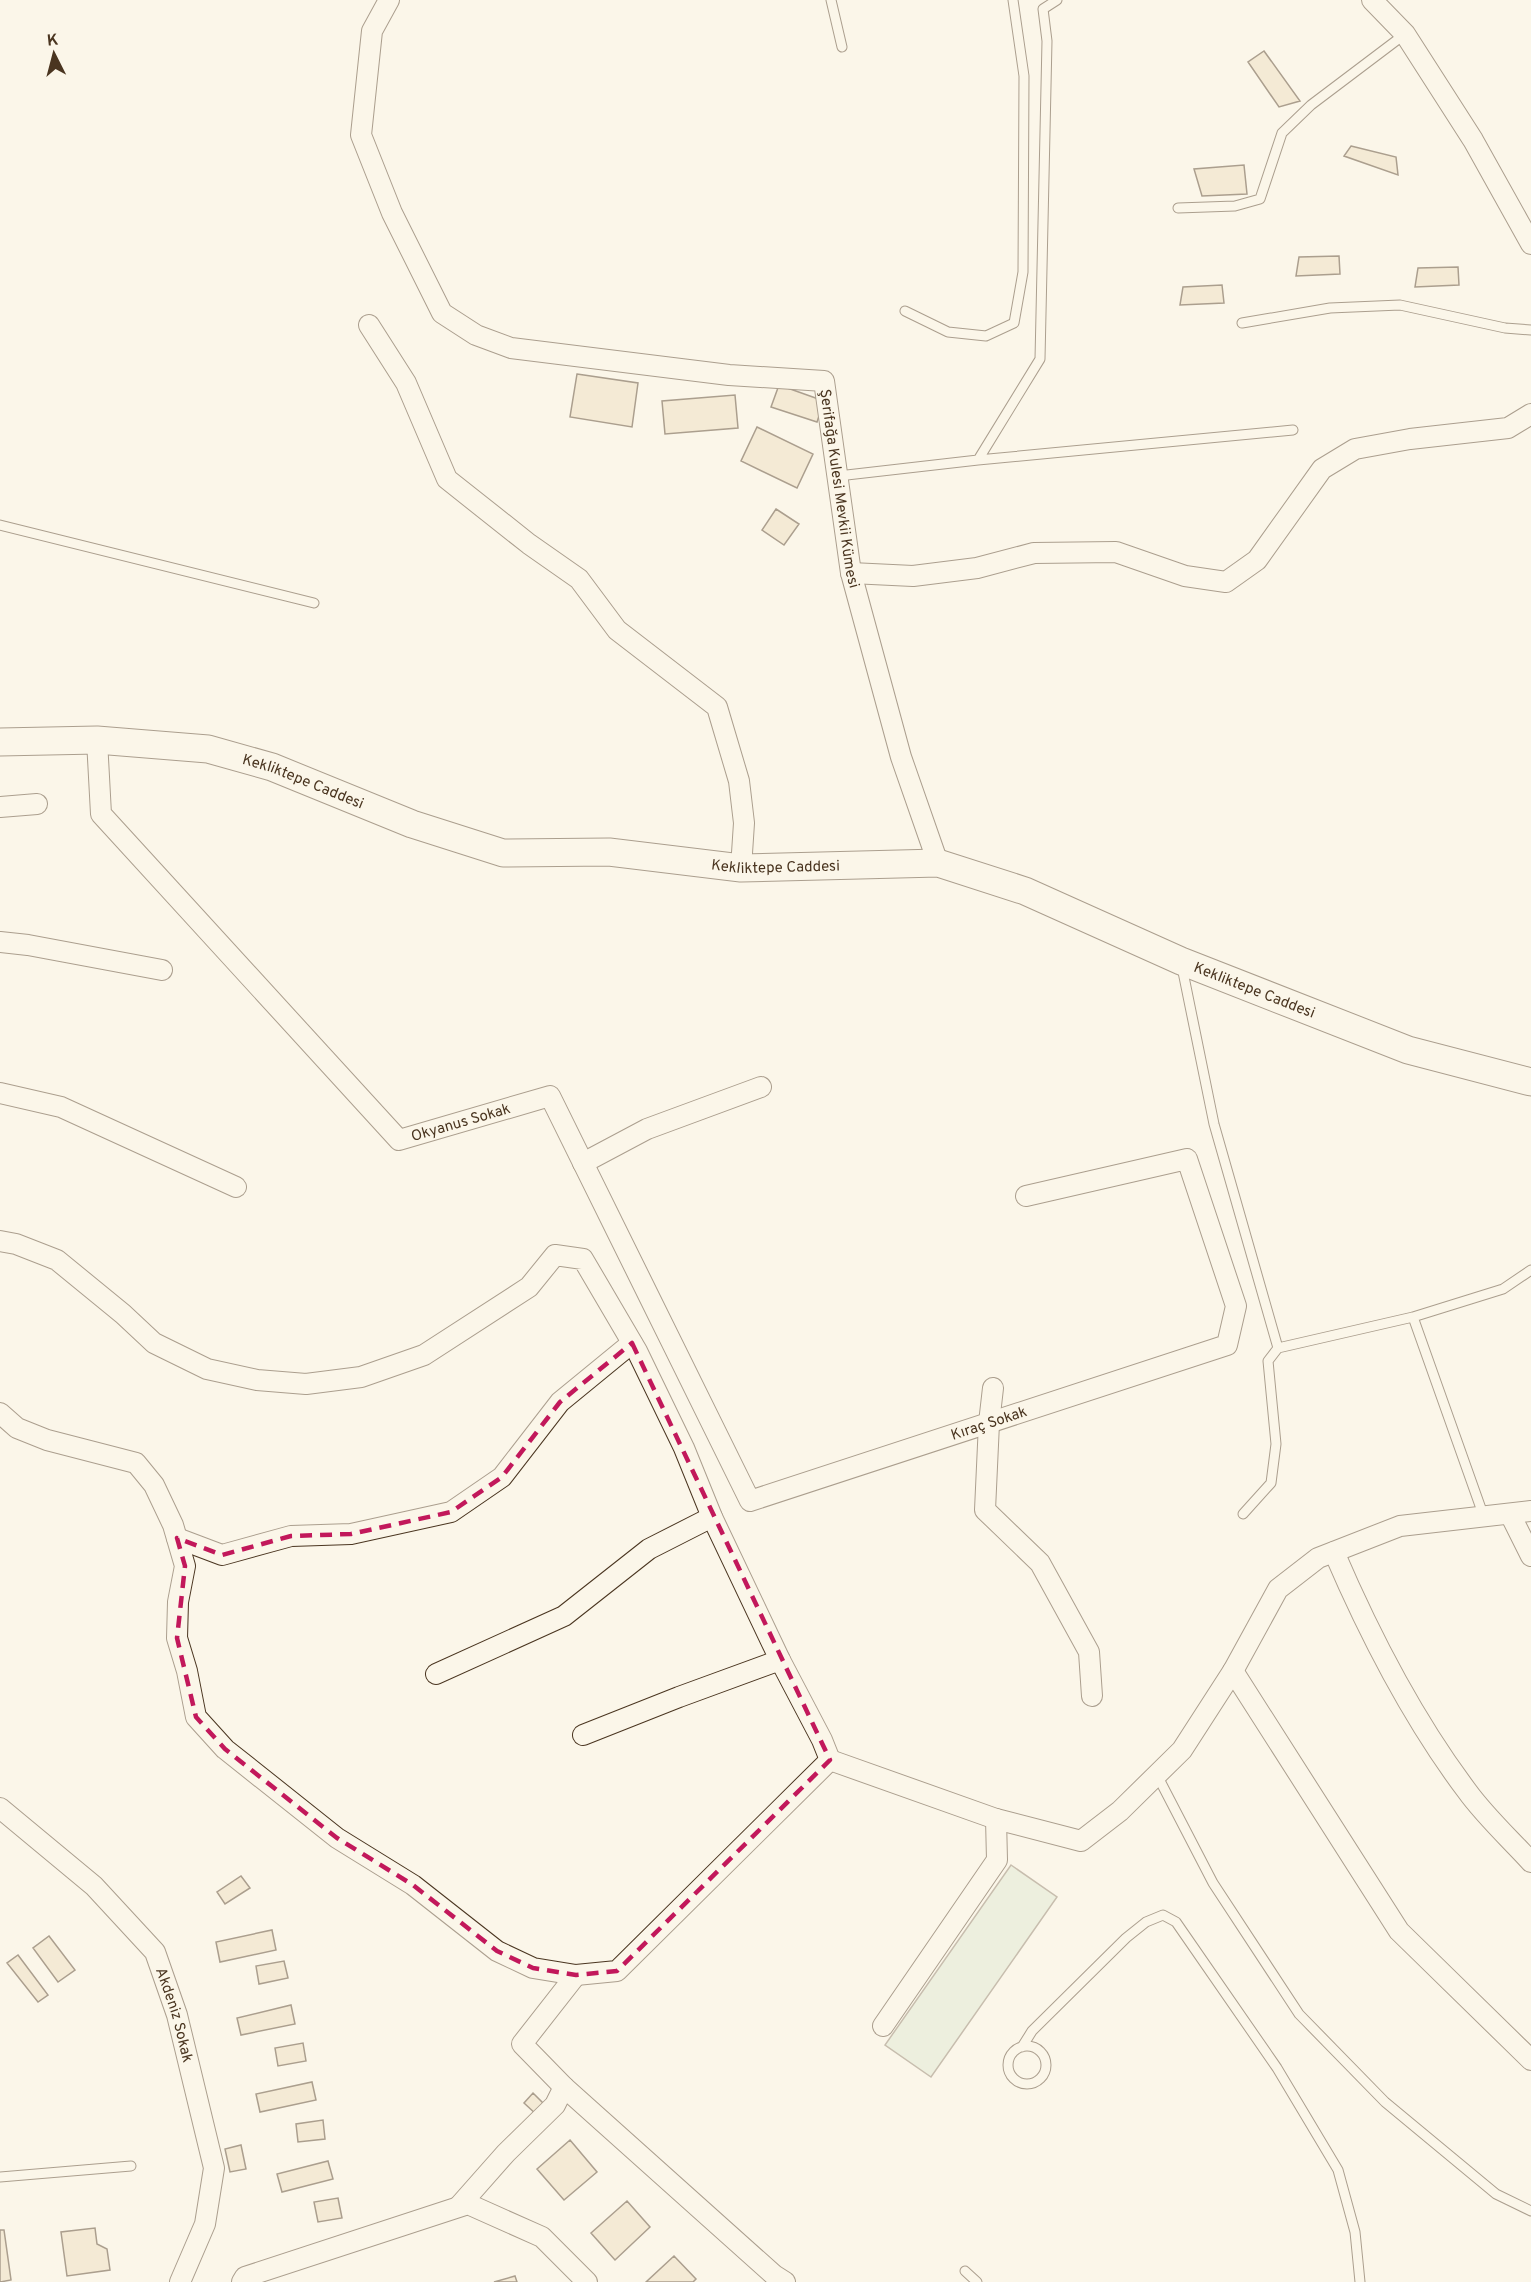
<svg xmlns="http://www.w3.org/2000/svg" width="1531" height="2282" font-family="Overpass,sans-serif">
	<rect width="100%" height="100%" fill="#fbf6e9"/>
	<path fill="#dce7d0" stroke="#887966" stroke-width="1.5" d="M 1011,1865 L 1057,1897 L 931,2077 L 885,2045 Z"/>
	<path fill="#ecdcbc" stroke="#4a3520" stroke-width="1.5" d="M 1264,51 L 1300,101 L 1279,107 L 1248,62 Z
		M 1351,146 L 1396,157 L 1398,175 L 1344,156 Z
		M 1244,165 L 1247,194 L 1202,196 L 1194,169 Z
		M 1339,256 L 1340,274 L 1296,276 L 1299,257 Z
		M 1458,267 L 1459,285 L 1415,287 L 1418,268 Z
		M 1222,285 L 1224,303 L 1180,305 L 1183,287 Z
		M 577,374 L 638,383 L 632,427 L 570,417 Z
		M 779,385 L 824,401 L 817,422 L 771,407 Z
		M 735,395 L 738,428 L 665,434 L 662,401 Z
		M 757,427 L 813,454 L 797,488 L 741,461 Z
		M 776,509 L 799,524 L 784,545 L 762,530 Z
		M 241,1876 L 250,1888 L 225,1904 L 217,1892 Z
		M 272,1930 L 276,1950 L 220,1962 L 216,1942 Z
		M 49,1936 L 75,1970 L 58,1982 L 33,1948 Z
		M 18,1955 L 48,1995 L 38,2002 L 7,1963 Z
		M 284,1961 L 288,1978 L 259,1984 L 256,1966 Z
		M 291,2005 L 295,2024 L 241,2035 L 237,2018 Z
		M 303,2043 L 306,2061 L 278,2066 L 275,2048 Z
		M 312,2082 L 316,2100 L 260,2112 L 256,2094 Z
		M 533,2093 L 546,2106 L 537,2115 L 524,2103 Z
		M 323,2120 L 325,2139 L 298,2142 L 296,2124 Z
		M 570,2140 L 597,2172 L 564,2200 L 537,2169 Z
		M 241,2145 L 246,2169 L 230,2172 L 225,2149 Z
		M 328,2161 L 333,2179 L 282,2192 L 277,2174 Z
		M 338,2198 L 342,2218 L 318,2222 L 314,2202 Z
		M 627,2201 L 650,2227 L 615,2260 L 591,2233 Z
		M 95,2228 L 97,2244 L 107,2249 L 110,2270 L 67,2276 L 61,2232 Z
		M 0,2230 L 4,2230 L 11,2280 L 0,2282 Z
		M 674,2256 L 696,2279 L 693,2282 L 646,2282 Z
		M 515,2276 L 517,2282 L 494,2282 Z"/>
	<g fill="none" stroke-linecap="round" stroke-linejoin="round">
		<defs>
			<path id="lane" d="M 831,0 L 842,47
				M 1178,208 L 1235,206 L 1260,199 L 1282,133 L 1311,105 L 1405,34
				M 905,311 L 948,332 L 986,336 L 1014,323 L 1023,272 L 1024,76 L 1013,0
				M 1242,323 L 1330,308 L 1400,305 L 1505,328 L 1531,330
				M 978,460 L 1293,430
				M 838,476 L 978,460 L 1040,359 L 1047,41 L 1043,9 L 1057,0
				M 0,525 L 314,603
				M 1182,967 L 1214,1124 L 1278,1348 L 1413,1317 L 1503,1289 L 1531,1270
				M 1413,1317 L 1484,1517
				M 1243,1514 L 1271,1483 L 1276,1444 L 1268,1361 L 1278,1348
				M 1157,1775 L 1213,1883 L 1299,2014 L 1385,2102 L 1496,2194 L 1531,2211
				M1008 2065a19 19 0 1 1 38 0a19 19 0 1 1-38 0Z
				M 1022,2047 L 1032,2031 L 1126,1938 L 1146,1922 L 1163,1915 L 1176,1922 L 1277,2068 L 1338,2170 L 1355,2232 L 1360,2282
				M 0,2177 L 131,2166
				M 965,2271 L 977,2282"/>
			<g id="street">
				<path id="s1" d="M 389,0 L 372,31 L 361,135 L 392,213 L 442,313 L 476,335 L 511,348 L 729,375 L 824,381 L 851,573 L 901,757 L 938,863"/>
				<path d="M 1372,0 L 1405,34 L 1473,140 L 1531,244"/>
				<path d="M 369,325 L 406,383 L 447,479 L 529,544 L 579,579 L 617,630 L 717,707 L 739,781 L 744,823 L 741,868"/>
				<path d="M 851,573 L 913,576 L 977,568 L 1034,553 L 1116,552 L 1185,576 L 1226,582 L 1257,560 L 1322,469 L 1355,449 L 1410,439 L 1508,428 L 1531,414"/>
				<path id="s2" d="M 97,740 L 101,814 L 399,1140 L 550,1096 L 750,1501 L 1227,1345 L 1236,1306 L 1187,1159 L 1026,1196"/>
				<path d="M 0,807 L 37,804"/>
				<path d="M 0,942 L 28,945 L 162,970"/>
				<path d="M 0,1093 L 61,1107 L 236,1187"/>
				<path d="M 583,1163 L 647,1129 L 761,1087"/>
				<path d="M 0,1241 L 16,1244 L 57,1260 L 123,1314 L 154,1343 L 207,1369 L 257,1380 L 306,1384 L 361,1377 L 424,1355 L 529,1287 L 555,1255 L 583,1259 L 637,1351 L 684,1448 L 712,1517 L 780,1660 L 822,1740 L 830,1760"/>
				<path d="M 993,1388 L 989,1423 L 985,1510 L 1040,1563 L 1089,1652 L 1092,1696"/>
				<path d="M 0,1413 L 17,1428 L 47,1440 L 136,1463 L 154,1485 L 173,1525 L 185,1566 L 178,1602 L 177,1638 L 187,1671 L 196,1717 L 225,1749 L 337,1838 L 413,1885 L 497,1951 L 533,1968 L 576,1975 L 617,1971 L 830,1760"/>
				<path d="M 1510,1514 L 1531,1556"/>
				<path d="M 177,1538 L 222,1555 L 291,1536 L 351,1534 L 451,1512 L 502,1477 L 560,1402 L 632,1343"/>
				<path d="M 1334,1552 C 1370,1636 1412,1718 1467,1791 C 1485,1816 1510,1839 1531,1862"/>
				<path d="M 1233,1671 L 1399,1931 L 1531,2060"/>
				<path d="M 436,1674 L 564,1616 L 649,1549 L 712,1517"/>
				<path d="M 583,1735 L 679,1697 L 780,1660"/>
				<path d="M 830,1760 L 996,1819 L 997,1860 L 883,2026"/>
				<path id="s3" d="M 0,1808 L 94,1886 L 155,1952 L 177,2015 L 214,2168 L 205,2224 L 180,2282"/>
				<path d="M 996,1819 L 1081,1841 L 1120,1811 L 1182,1750 L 1233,1671 L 1278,1589 L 1318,1558 L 1400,1526 L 1531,1511"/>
				<path d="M 576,1975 L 522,2044 L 564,2087 L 774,2275 L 785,2282"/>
				<path d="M 460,2205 L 506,2153 L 555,2105 L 564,2087"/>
				<path d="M 242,2282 L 245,2277 L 468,2204 L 542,2237 L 587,2282"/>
			</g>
			<g id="secondary">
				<path id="s4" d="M 0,742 L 97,740 L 208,749 L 272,767 L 412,824 L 503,853 L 609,852 L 741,868 L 938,863 L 1025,891 L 1181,961 L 1408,1050 L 1531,1082"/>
			</g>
		</defs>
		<use href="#lane" stroke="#4a3520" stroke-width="11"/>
		<use href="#street" stroke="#4a3520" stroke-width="22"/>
		<use href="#secondary" stroke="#4a3520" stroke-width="29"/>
		<use href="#lane" stroke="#fbf6e9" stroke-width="9"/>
		<use href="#street" stroke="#fbf6e9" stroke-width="20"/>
		<use href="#secondary" stroke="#fbf6e9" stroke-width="27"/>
	</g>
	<path d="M0 0H1531V2282H0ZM 632,1343 L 830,1760 L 617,1971 L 576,1975 L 533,1968 L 497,1951 L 413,1885 L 337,1838 L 225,1749 L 196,1717 L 177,1638 L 185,1566 L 177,1538 L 222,1555 L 291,1536 L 351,1534 L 451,1512 L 502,1477 L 560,1402 Z" fill="#fbf6e9" fill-opacity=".55" fill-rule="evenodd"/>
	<path fill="none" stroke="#c2185b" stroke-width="4.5" stroke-dasharray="12 8" stroke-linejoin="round" d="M 632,1343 L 830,1760 L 617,1971 L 576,1975 L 533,1968 L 497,1951 L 413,1885 L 337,1838 L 225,1749 L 196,1717 L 177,1638 L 185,1566 L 177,1538 L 222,1555 L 291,1536 L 351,1534 L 451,1512 L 502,1477 L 560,1402 Z"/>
	<g text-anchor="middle" stroke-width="4.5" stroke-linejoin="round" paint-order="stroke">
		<g font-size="15" fill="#4a3520" stroke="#fbf6e9">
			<text dy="5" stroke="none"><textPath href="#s1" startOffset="837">Şerifağa Kulesi Mevkii Kümesi</textPath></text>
			<text dy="5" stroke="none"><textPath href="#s4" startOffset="309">Kekliktepe Caddesi</textPath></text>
			<text dy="5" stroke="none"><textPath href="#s4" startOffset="795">Kekliktepe Caddesi</textPath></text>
			<text dy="5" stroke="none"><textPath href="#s4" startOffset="1299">Kekliktepe Caddesi</textPath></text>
			<text dy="5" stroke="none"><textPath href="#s2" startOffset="580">Okyanus Sokak</textPath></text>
			<text dy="5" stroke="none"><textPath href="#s2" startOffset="1376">Kıraç Sokak</textPath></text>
			<text dy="5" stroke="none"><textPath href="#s3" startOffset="278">Akdeniz Sokak</textPath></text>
		</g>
	</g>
	<g transform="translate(54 54) rotate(354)" stroke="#fbf6e9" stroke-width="4.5" paint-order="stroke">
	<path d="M0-4.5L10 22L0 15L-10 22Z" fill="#4a3520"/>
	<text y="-9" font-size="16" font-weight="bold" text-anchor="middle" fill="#4a3520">K</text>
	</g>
</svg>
